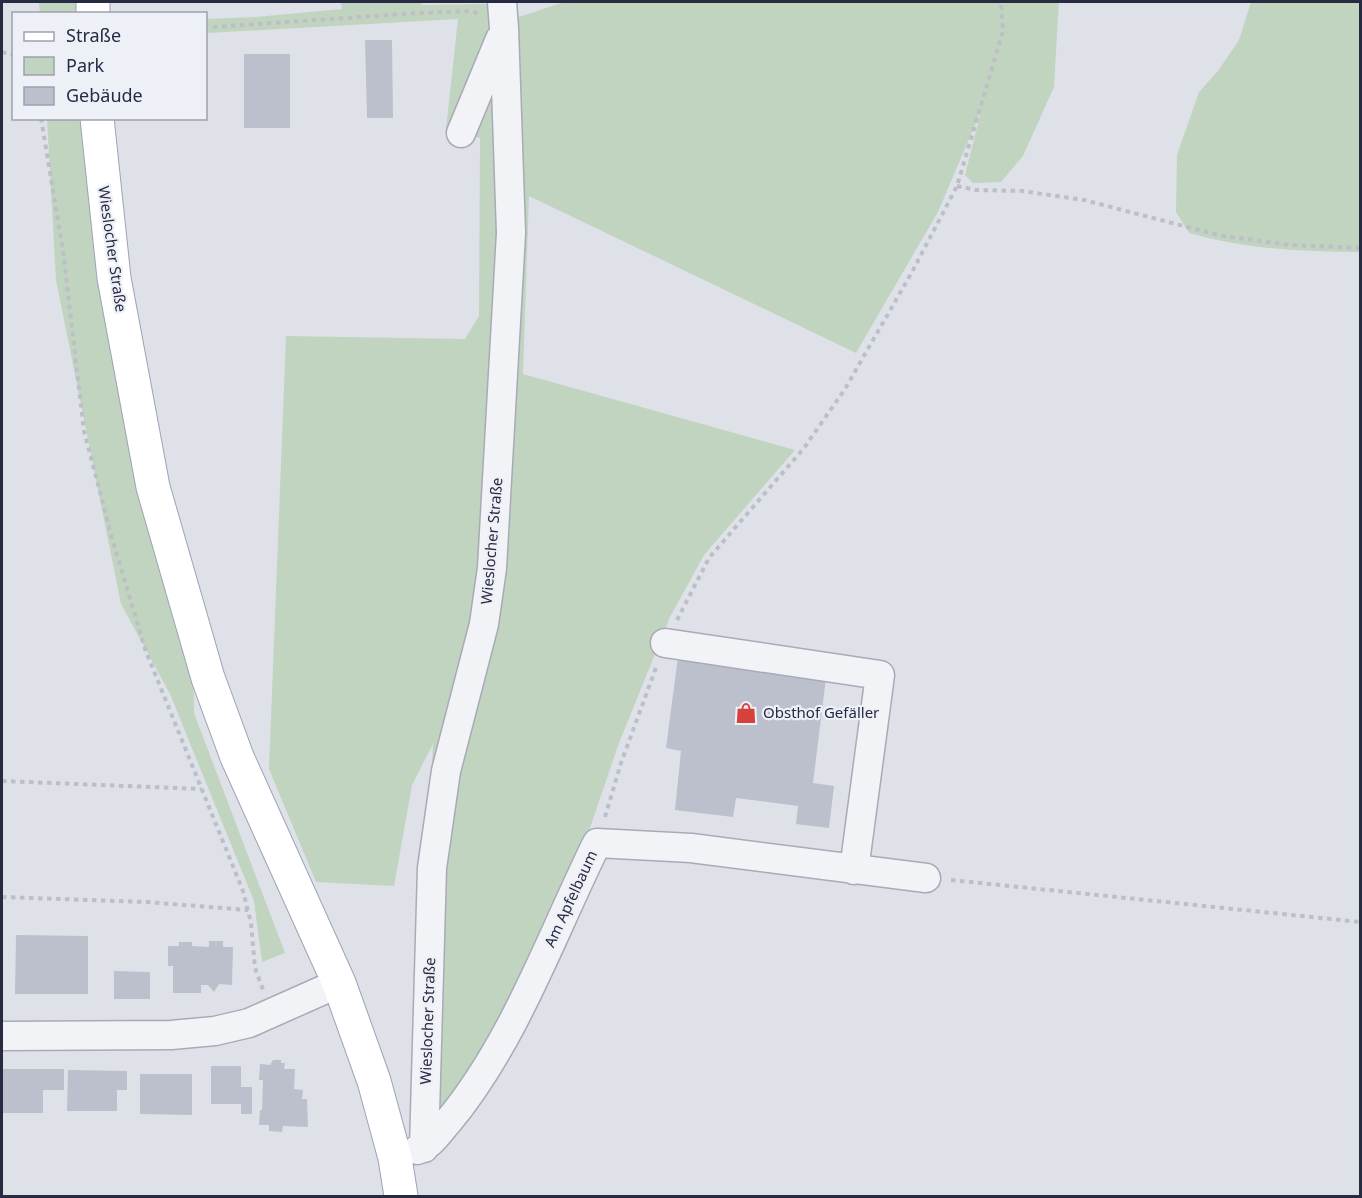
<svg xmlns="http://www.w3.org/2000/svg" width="1362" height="1198" font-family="'Noto Sans',sans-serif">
	<rect width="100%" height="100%" fill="#dfe1e9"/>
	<path fill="#c1d4bf" d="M 39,2 L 82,2 L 82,13 L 40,13 Z
		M 341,2 L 421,2 L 422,5 L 491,4 L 516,18 L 564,2 L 1059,2 L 1054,87 L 1023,156 L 1001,182 L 973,183 L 965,175 L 981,111 L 938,212 L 856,353 L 529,196 L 523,374 L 795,450 L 704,555 L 670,617 L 619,743 L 576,869 L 491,1040 L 437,1118 L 417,1027 L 433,744 L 412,785 L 394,886 L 316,882 L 269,769 L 286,336 L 465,339 L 479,316 L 480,138 L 446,129 L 458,19 L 208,33 L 206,19 L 256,17 L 342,9 Z
		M 1251,2 L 1360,2 L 1360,252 C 1303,252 1245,249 1189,233 L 1176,212 L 1177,155 L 1199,92 L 1218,71 L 1239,40 Z
		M 47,119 L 87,119 L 193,661 L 194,713 L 285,953 L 262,962 L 254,901 L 170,694 L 121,604 L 56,280 Z"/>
	<path fill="#bcbfcc" d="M 365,40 L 392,40 L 393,118 L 367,118 Z
		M 244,54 L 290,54 L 290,128 L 244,128 Z
		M 678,657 L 826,678 L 813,783 L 834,786 L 829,828 L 796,824 L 798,806 L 736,798 L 733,817 L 675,810 L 681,751 L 666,748 Z
		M 16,935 L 88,936 L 88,994 L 15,994 Z
		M 209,941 L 223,941 L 223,947 L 233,947 L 232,985 L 219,984 L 214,992 L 208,985 L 201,985 L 201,993 L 173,993 L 173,966 L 168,966 L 168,946 L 179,946 L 179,942 L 192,942 L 192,946 L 209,947 Z
		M 114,971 L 150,972 L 150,999 L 114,999 Z
		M 273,1060 L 281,1060 L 281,1063 L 285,1063 L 284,1069 L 295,1069 L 294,1089 L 303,1090 L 302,1099 L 307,1099 L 308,1127 L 283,1126 L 282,1132 L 269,1131 L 269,1125 L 259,1125 L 260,1110 L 262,1110 L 263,1080 L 259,1080 L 260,1064 L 270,1065 Z
		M 211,1066 L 241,1066 L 241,1087 L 252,1087 L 252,1114 L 241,1114 L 241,1104 L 211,1104 Z
		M 2,1069 L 64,1069 L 64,1090 L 43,1090 L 43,1113 L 2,1113 Z
		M 68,1070 L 127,1071 L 127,1090 L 117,1090 L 117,1111 L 67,1111 Z
		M 140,1074 L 192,1074 L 192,1115 L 140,1114 Z"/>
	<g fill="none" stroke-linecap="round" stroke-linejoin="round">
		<defs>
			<path id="minor" d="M 461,133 L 500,39
				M 665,643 L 880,675 L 854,870
				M 2,1036 L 171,1035 L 215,1031 L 249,1023 L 339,983
				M 424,1148 L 432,868 L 446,771 L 484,624 L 492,568 L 511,233 L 504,28 L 502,2
				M 417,1150 C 430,1146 438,1133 447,1123 C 514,1043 551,936 597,843 L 691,848 L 926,878"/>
			<path id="major" d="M 93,2 L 93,14
				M 97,118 L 114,278 L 153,487 L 208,678 L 237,757 L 339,983 L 374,1081 L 395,1158 L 401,1196"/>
		</defs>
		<use href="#minor" stroke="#a8aab7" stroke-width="31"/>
		<use href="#major" stroke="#9da2b6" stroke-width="35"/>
		<path stroke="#bdbfc8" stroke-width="4" stroke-dasharray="4.5 4.5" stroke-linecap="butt" d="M 213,27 L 419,13 L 473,11 L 478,14
			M 2,52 L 14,55
			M 41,118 L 63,251 L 84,431 L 112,538 L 145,649 L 243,891 L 251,923 L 255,968 L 263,990
			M 957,186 L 976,190 L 1022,191 L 1084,200 L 1222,236 L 1291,245 L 1360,248
			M 677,620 L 709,558 L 804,448 L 845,389 L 912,272 L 957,186 L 1003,31 L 1001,2
			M 2,781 L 201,789
			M 605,817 L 621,763 L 657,665
			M 951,880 L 1360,922
			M 2,897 L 146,902 L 248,910"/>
		<use href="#minor" stroke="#f2f3f7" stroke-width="28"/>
		<use href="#major" stroke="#fff" stroke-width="33"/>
	</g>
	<defs>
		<symbol id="shop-bare" viewBox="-9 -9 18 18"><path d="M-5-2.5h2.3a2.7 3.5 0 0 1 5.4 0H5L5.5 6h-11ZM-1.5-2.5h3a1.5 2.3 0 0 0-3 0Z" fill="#d7413b" stroke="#eef0f7" stroke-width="2.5" paint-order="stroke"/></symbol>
	</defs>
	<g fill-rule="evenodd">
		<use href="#shop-bare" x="731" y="698" width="30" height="30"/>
	</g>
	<g text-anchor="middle" stroke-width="4.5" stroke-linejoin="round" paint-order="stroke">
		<g font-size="15" fill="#272b41" stroke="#eef0f7">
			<text transform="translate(112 249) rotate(82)" y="5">Wieslocher Straße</text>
			<text transform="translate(492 541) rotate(-85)" y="5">Wieslocher Straße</text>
			<text transform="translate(571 899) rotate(-65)" y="5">Am Apfelbaum</text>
			<text transform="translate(428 1021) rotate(-88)" y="5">Wieslocher Straße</text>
		</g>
		<g font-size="15" fill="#272b41" stroke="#eef0f7" text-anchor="start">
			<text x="763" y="718">Obsthof Gefäller</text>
		</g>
	</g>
	<rect width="1362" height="1198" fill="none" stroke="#272b41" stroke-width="6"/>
	<rect x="12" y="12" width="195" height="108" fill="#eef0f7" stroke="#9ea1ae" stroke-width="1.5"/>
	<rect x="24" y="32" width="30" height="9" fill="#ffffff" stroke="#9ea1ae" stroke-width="1.5"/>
	<text x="66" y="42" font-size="18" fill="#272b41">Straße</text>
	<rect x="24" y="57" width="30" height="18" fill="#c1d4bf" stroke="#9ea1ae" stroke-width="1.5"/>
	<text x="66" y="72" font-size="18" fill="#272b41">Park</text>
	<rect x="24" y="87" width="30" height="18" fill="#bcbfcc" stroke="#9ea1ae" stroke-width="1.5"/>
	<text x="66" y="102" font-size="18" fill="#272b41">Gebäude</text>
</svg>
